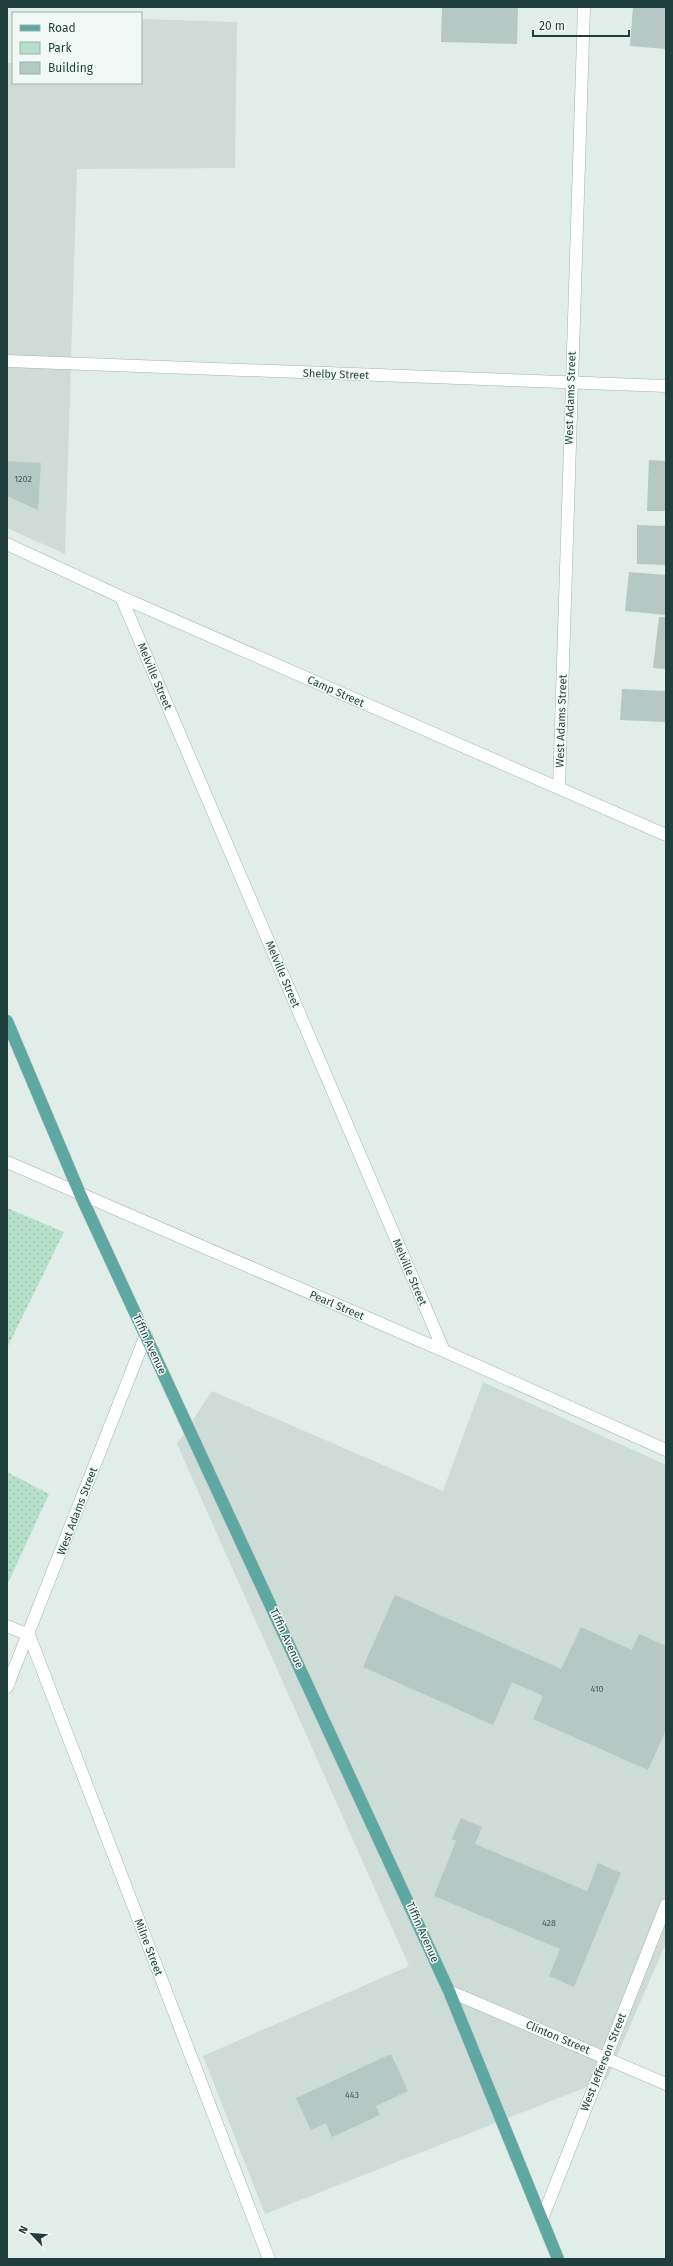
<svg xmlns="http://www.w3.org/2000/svg" width="673" height="2266" font-family="'Fira Sans',sans-serif">
	<defs>
		<pattern id="green-dots" width="8" height="8" patternUnits="userSpaceOnUse"><rect width="8" height="8" fill="#b6e0c9"/><path d="M2 2h.1M6 6h.1" fill="none" stroke="#9cc1ae" stroke-width="1.8" stroke-linecap="round"/></pattern>
	</defs>
	<rect width="100%" height="100%" fill="#e0ede9"/>
	<path fill="#cedcd8" d="M 141,19 L 237,22 L 235,168 L 77,169 L 65,554 L 7,528 L 7,63 L 13,63 L 13,83 L 141,83 Z
		M 483,1382 L 666,1465 L 666,1943 L 607,2079 L 265,2214 L 203,2056 L 409,1966 L 177,1444 L 212,1391 L 443,1491 Z"/>
	<path fill="url(#green-dots)" d="M 7,1208 L 64,1232 L 7,1348 Z
		M 7,1472 L 49,1494 L 7,1585 Z"/>
	<path fill="#b5c8c3" d="M 442,7 L 518,7 L 517,44 L 441,42 Z
		M 633,7 L 666,7 L 666,49 L 630,46 Z
		M 649,460 L 666,461 L 666,511 L 647,511 Z
		M 7,461 L 41,463 L 38,510 L 7,496 Z
		M 637,525 L 666,526 L 666,565 L 637,564 Z
		M 629,572 L 666,575 L 666,615 L 625,611 Z
		M 659,617 L 666,617 L 666,669 L 653,668 Z
		M 622,689 L 666,691 L 666,722 L 620,720 Z
		M 395,1595 L 561,1669 L 581,1627 L 632,1650 L 639,1634 L 666,1646 L 666,1730 L 648,1770 L 533,1719 L 543,1696 L 512,1682 L 493,1725 L 363,1667 Z
		M 461,1818 L 482,1827 L 475,1844 L 587,1891 L 598,1863 L 621,1873 L 574,1987 L 549,1976 L 560,1949 L 434,1896 L 456,1841 L 452,1839 Z
		M 391,2054 L 408,2091 L 376,2106 L 380,2115 L 332,2137 L 326,2123 L 311,2130 L 296,2098 Z"/>
	<g fill="none" stroke-linecap="round" stroke-linejoin="round">
		<defs>
			<path id="minor" d="M 7,361 L 666,386
				M 7,544 L 121,597 L 666,835
				M 121,597 L 444,1351
				M 559,788 L 584,7
				M 7,1162 L 444,1351 L 666,1450
				M 7,1626 L 29,1635 L 269,2259
				M 7,1687 L 146,1335
				M 449,1991 L 666,2084
				M 542,2219 L 666,1905"/>
			<path id="major" d="M 7,1021 L 80,1194 L 449,1991 L 558,2259"/>
		</defs>
		<use href="#minor" stroke="#a2b5b2" stroke-width="13"/>
		<use href="#major" stroke="#c0c9c8" stroke-width="13"/>
		<use href="#minor" stroke="#fff" stroke-width="12"/>
		<use href="#major" stroke="#5fa7a1" stroke-width="12"/>
	</g>
	<g text-anchor="middle" stroke-width="3" stroke-linejoin="round" paint-order="stroke">
		<g font-size="9" fill="#44615e">
			<text x="23" y="482">1202</text>
			<text x="597" y="1692">410</text>
			<text x="549" y="1926">428</text>
			<text x="352" y="2098">443</text>
		</g>
		<g font-size="11" fill="#1e3f3c" stroke="#f1f9f6">
			<text transform="translate(336 374) rotate(2)" y="4">Shelby Street</text>
			<text transform="translate(570 398) rotate(-88)" y="4">West Adams Street</text>
			<text transform="translate(155 676) rotate(67)" y="4">Melville Street</text>
			<text transform="translate(336 691) rotate(24)" y="4">Camp Street</text>
			<text transform="translate(561 721) rotate(-88)" y="4">West Adams Street</text>
			<text transform="translate(283 974) rotate(67)" y="4">Melville Street</text>
			<text transform="translate(410 1272) rotate(67)" y="4">Melville Street</text>
			<text transform="translate(337 1305) rotate(23)" y="4">Pearl Street</text>
			<text transform="translate(150 1344) rotate(65)" y="4">Tiffin Avenue</text>
			<text transform="translate(77 1511) rotate(-69)" y="4">West Adams Street</text>
			<text transform="translate(287 1638) rotate(65)" y="4">Tiffin Avenue</text>
			<text transform="translate(423 1932) rotate(66)" y="4">Tiffin Avenue</text>
			<text transform="translate(149 1947) rotate(69)" y="4">Milne Street</text>
			<text transform="translate(558 2037) rotate(23)" y="4">Clinton Street</text>
			<text transform="translate(603 2062) rotate(-68)" y="4">West Jefferson Street</text>
		</g>
	</g>
	<rect width="673" height="2266" fill="none" stroke="#1e3f3c" stroke-width="16"/>
	<rect x="12" y="12" width="130" height="72" fill="#f1f9f6" stroke="#9dafac"/>
	<rect x="20" y="25" width="20" height="6" fill="#5fa7a1" stroke="#9dafac"/>
	<text x="48" y="32" font-size="12" fill="#1e3f3c">Road</text>
	<rect x="20" y="42" width="20" height="12" fill="#b6e0c9" stroke="#9dafac"/>
	<text x="48" y="52" font-size="12" fill="#1e3f3c">Park</text>
	<rect x="20" y="62" width="20" height="12" fill="#b5c8c3" stroke="#9dafac"/>
	<text x="48" y="72" font-size="12" fill="#1e3f3c">Building</text>
	<g transform="translate(32 2234) rotate(296)" stroke="#f1f9f6" stroke-width="3" paint-order="stroke">
	<path d="M0-3L7 15L0 10L-7 15Z" fill="#1e3f3c"/>
	<text y="-6" font-size="11" font-weight="bold" text-anchor="middle" fill="#1e3f3c">N</text>
	</g>
	<path d="M533 30v6h96v-6" fill="none" stroke="#1e3f3c" stroke-width="2"/>
	<text x="539" y="30" font-size="12" fill="#1e3f3c" stroke="#f1f9f6" stroke-width="3" paint-order="stroke">20 m</text>
</svg>
